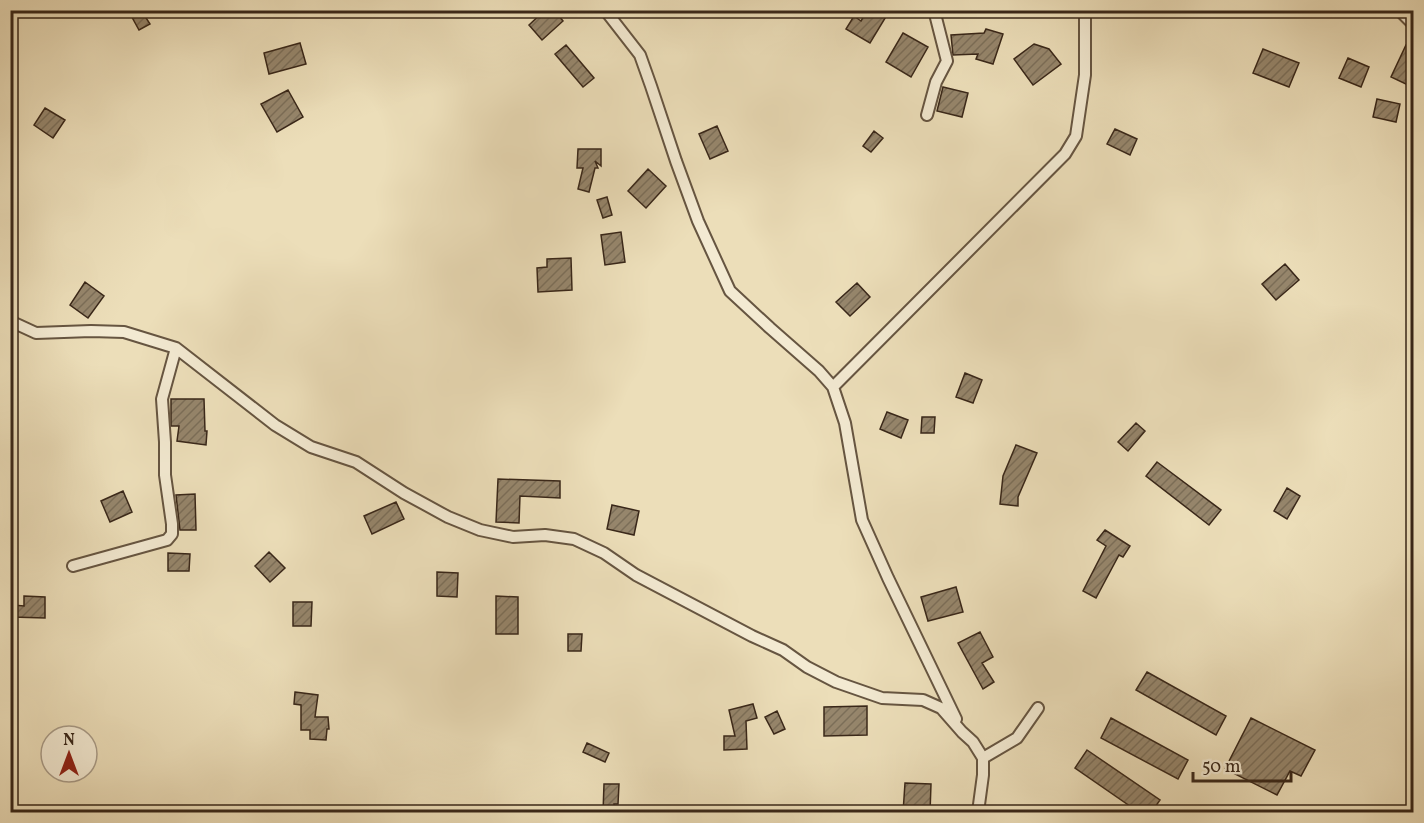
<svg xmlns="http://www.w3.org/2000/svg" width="1424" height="823" font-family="Vollkorn,serif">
	<defs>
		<pattern id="building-hatch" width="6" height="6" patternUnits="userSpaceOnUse" patternTransform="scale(1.5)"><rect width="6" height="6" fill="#96866c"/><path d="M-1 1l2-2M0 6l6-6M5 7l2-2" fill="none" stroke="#7b6e58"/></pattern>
	</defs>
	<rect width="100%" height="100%" fill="#ecdeb9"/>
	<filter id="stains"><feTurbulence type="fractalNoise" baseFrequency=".00333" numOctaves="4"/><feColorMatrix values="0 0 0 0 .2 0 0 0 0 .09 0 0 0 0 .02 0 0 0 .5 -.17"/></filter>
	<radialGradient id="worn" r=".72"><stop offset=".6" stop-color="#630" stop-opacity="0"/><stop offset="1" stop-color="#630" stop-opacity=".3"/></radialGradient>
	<path fill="url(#building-hatch)" stroke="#392719" stroke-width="1.5" d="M 128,10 L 141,10 L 150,24 L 139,30 Z
		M 545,10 L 554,10 L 563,21 L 542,40 L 529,25 Z
		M 867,10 L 890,10 L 870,43 L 846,29 L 854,16 L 861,21 Z
		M 986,29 L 1003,34 L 993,64 L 976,59 L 978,54 L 953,55 L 951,35 L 984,33 Z
		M 903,33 L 928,47 L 911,77 L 886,62 Z
		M 300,43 L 306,64 L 269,74 L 264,53 Z
		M 1034,44 L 1049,49 L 1061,64 L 1033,85 L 1014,59 Z
		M 566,45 L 594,78 L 583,87 L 555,54 Z
		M 1406,45 L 1413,48 L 1413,74 L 1408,85 L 1391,77 Z
		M 1263,49 L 1299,63 L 1289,87 L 1253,73 Z
		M 1348,58 L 1369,67 L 1361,87 L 1339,78 Z
		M 943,87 L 968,93 L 962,117 L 937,111 Z
		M 288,90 L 303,117 L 277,132 L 261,104 Z
		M 1377,99 L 1400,104 L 1396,122 L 1373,117 Z
		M 45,108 L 65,120 L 53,138 L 34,125 Z
		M 717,126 L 728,151 L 710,159 L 699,134 Z
		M 1115,129 L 1137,139 L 1130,155 L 1107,144 Z
		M 874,131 L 883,138 L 871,152 L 863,146 Z
		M 578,149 L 601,149 L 601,166 L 595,161 L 598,168 L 595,168 L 589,192 L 578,189 L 583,168 L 577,168 Z
		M 648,169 L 666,186 L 646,208 L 628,191 Z
		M 607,197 L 612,215 L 603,218 L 597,200 Z
		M 621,232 L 625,262 L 605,265 L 601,235 Z
		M 571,258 L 572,290 L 538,292 L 537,268 L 547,267 L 547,259 Z
		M 1285,264 L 1299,280 L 1276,300 L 1262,284 Z
		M 85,282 L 104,296 L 88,318 L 70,305 Z
		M 857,283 L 870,297 L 850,316 L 836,302 Z
		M 965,373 L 982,380 L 973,403 L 956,397 Z
		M 171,399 L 204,399 L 205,431 L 207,431 L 206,445 L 177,441 L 179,426 L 171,426 Z
		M 887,412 L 908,420 L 901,438 L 880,429 Z
		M 922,417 L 935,417 L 934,433 L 921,433 Z
		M 1136,423 L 1145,431 L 1128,451 L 1118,442 Z
		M 1016,445 L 1037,453 L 1018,497 L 1018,506 L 1000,504 L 1003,476 Z
		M 1157,462 L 1221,510 L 1209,525 L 1146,476 Z
		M 498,479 L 560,481 L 560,498 L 520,496 L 519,523 L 496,522 Z
		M 1287,488 L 1300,496 L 1287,519 L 1274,511 Z
		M 123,491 L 132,512 L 110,522 L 101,501 Z
		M 195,494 L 196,530 L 180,530 L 176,495 Z
		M 396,502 L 404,519 L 372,534 L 364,516 Z
		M 612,505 L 639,511 L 634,535 L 607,529 Z
		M 1105,530 L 1130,546 L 1123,557 L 1119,555 L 1096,598 L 1083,591 L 1106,546 L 1097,540 Z
		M 269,552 L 285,568 L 270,582 L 255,566 Z
		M 168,553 L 190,554 L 189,571 L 168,571 Z
		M 437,572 L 458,573 L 457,597 L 437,596 Z
		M 956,587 L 963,612 L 928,621 L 921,597 Z
		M 24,596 L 45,597 L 45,618 L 12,617 L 13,605 L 24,606 Z
		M 496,596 L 518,597 L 518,634 L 496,634 Z
		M 293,602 L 312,602 L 311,626 L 293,626 Z
		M 980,632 L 993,657 L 982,663 L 994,682 L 983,689 L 958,643 Z
		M 568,634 L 582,634 L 581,651 L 568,651 Z
		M 1147,672 L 1226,716 L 1216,735 L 1136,690 Z
		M 295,692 L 318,695 L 315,717 L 328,717 L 329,729 L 327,729 L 326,740 L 310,739 L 310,730 L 301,730 L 301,705 L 294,704 Z
		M 753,704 L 757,718 L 746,721 L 747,749 L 724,750 L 724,736 L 735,736 L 729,710 Z
		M 867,706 L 867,735 L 824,736 L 824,707 Z
		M 777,711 L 785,729 L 774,734 L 765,717 Z
		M 1111,718 L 1188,760 L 1178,779 L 1101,738 Z
		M 1251,718 L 1315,750 L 1301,776 L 1290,771 L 1277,795 L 1225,769 Z
		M 587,743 L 609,753 L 605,762 L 583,752 Z
		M 1087,750 L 1160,800 L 1151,813 L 1140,813 L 1075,768 Z
		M 905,783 L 931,784 L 930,813 L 903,813 Z
		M 604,784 L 619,784 L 618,804 L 614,804 L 614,813 L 603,813 Z"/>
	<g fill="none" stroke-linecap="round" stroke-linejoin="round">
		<defs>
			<path id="minor" d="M 605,10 L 640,55 L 651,86 L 676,161 L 698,221 L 730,291 L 770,328 L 819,371 L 833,387 L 845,423 L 862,520 L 888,578 L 956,719
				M 1399,10 L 1414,25
				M 927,115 L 936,82 L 947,61 L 934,10
				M 10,321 L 36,333 L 91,331 L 124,332 L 176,348 L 275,425 L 311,447 L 356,462 L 404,493 L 448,517 L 480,530 L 513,537 L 545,535 L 574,539 L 604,553 L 636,575 L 752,636 L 783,650 L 807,667 L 836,682 L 882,698 L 923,700 L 941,708 L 962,732 L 973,742 L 983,758 L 983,775 L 978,812
				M 833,387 L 1065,154 L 1076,136 L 1085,75 L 1085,10
				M 73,566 L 167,540 L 172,534 L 172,524 L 165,475 L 165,442 L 162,399 L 176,348
				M 983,758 L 1017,738 L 1038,708"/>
		</defs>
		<use href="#minor" stroke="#665541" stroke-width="14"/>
		<use href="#minor" stroke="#f3ead2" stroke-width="10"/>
	</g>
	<rect width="1424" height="823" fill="none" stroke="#ecdeb9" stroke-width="36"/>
	<rect x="12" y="12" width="1400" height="799" fill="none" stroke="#392719" stroke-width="3"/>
	<rect x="18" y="18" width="1388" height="787" fill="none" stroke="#392719" stroke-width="1.5"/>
	<g transform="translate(69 754)"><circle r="28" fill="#f3ead2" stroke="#a99c88" stroke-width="1.5"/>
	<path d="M0-4.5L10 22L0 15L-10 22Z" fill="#8f2418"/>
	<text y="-9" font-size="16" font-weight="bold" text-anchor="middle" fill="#392719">N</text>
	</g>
	<path d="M1193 772v9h98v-9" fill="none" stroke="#392719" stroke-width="3"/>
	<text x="1202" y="772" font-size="18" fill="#392719" stroke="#f3ead2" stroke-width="4.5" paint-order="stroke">50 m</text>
	<rect width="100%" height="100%" filter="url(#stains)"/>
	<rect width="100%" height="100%" fill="url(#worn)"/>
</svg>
